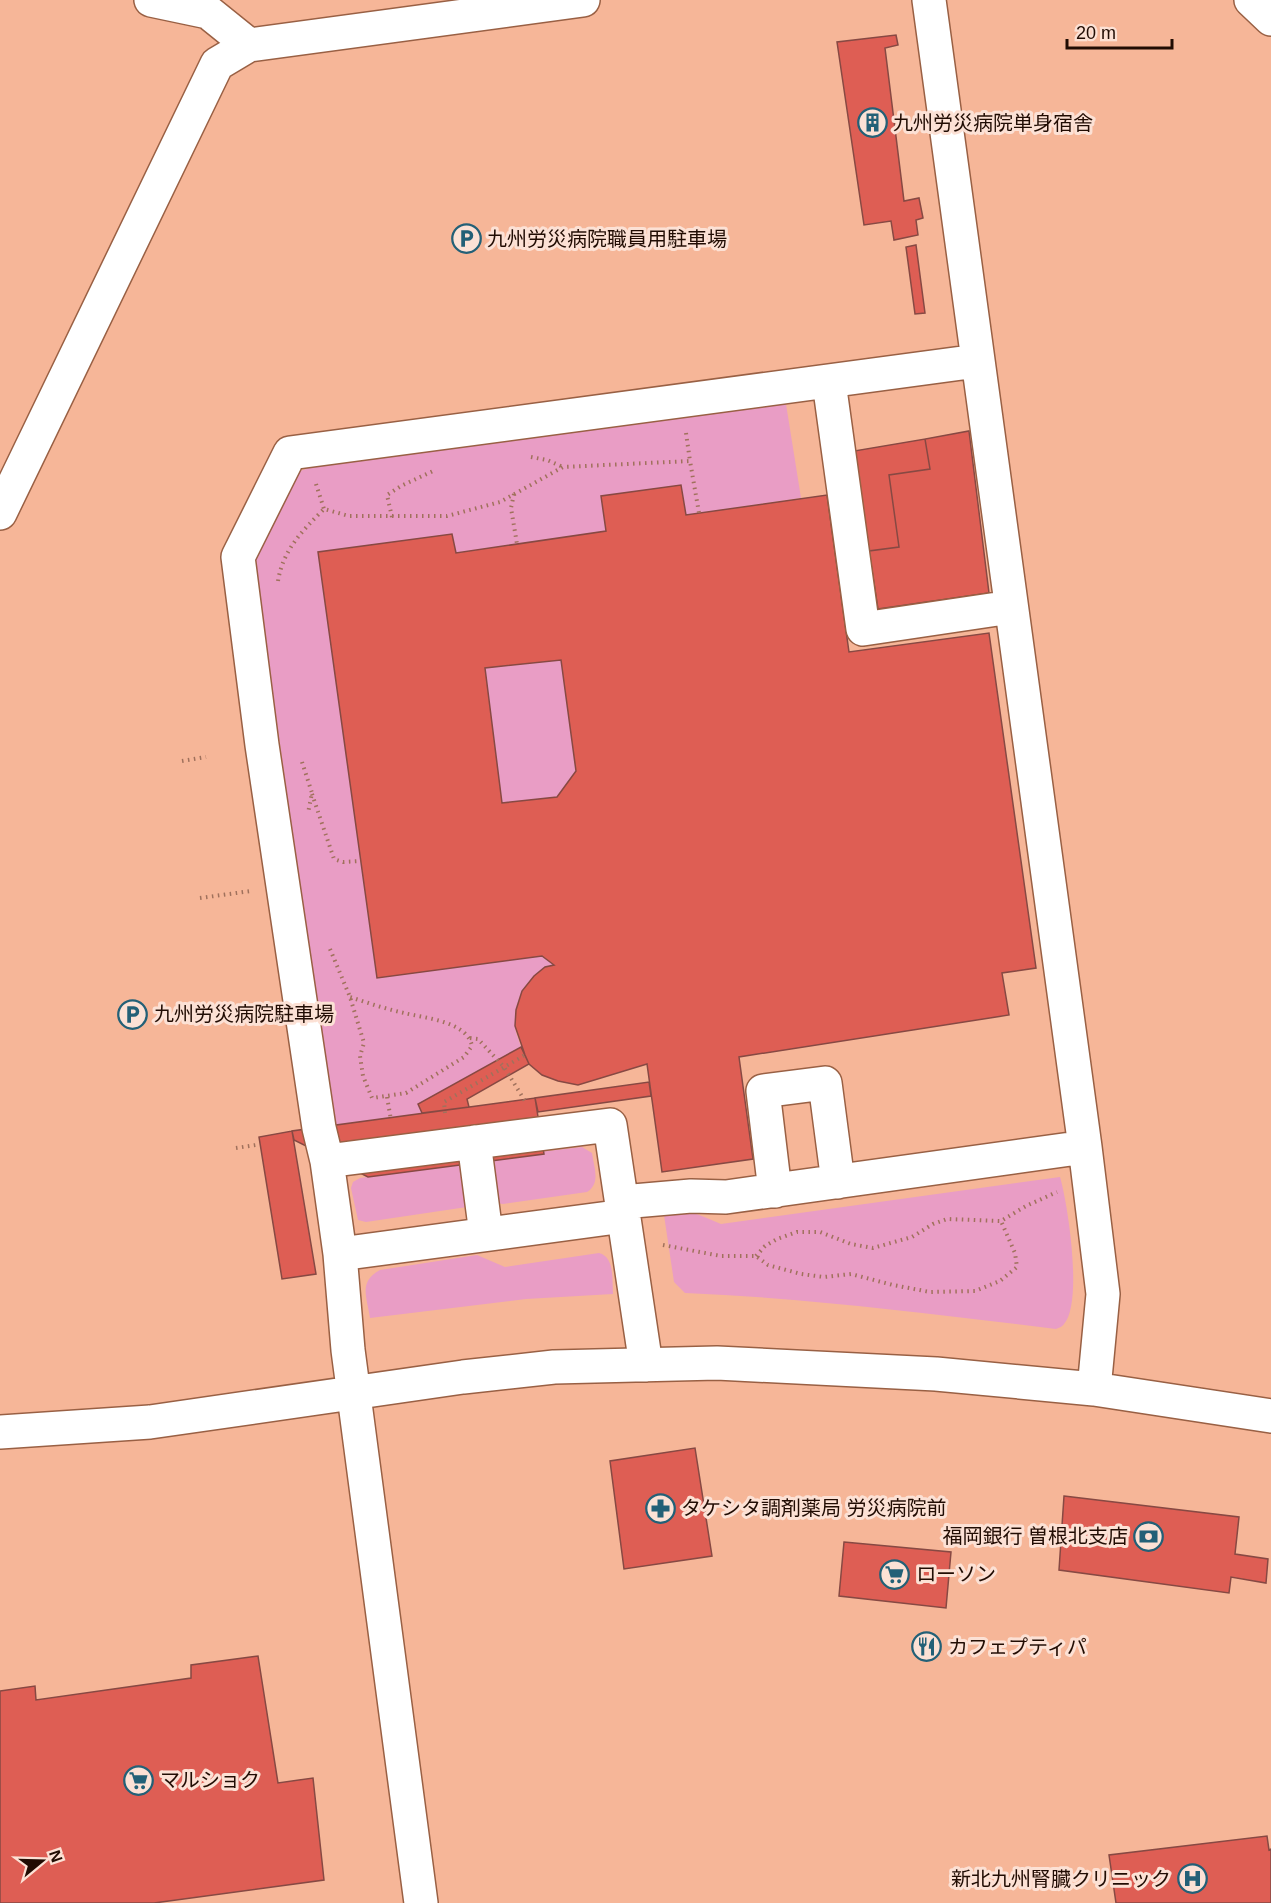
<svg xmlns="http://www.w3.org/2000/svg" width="1271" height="1903" font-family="Helvetica,'Noto Sans JP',sans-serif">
	<rect width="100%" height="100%" fill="#f6b698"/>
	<path fill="#e99dc5" d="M 786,404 L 801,498 L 686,515 L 681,485 L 601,496 L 606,531 L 456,553 L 452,534 L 318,552 L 377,978 L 542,956 L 554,965 C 529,971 514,1000 515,1024 C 515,1032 519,1040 521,1047 L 419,1104 L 422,1113 L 334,1126 L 254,561 L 295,473 L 311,467 Z
		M 561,660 L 576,771 L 557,797 L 502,803 L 485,668 Z
		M 582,1147 L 592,1153 C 594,1168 601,1183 587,1192 L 503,1204 L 496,1203 L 489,1161 L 496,1157 Z
		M 460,1164 L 467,1207 L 366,1222 L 358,1220 L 351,1188 L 353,1182 L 360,1178 Z
		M 1060,1177 C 1068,1204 1083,1303 1064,1324 C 1063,1326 1059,1328 1056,1329 C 933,1314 809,1298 685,1293 L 674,1282 L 664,1215 C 690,1208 697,1214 721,1224 Z
		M 599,1253 C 615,1257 612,1280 613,1294 L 526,1299 L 370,1318 C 367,1297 358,1282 380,1270 L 477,1255 L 505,1267 Z"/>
	<path fill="#de5e54" stroke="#874943" stroke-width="1.5" fill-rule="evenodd" d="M 896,35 L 898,45 L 885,48 L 904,201 L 919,198 L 923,218 L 916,220 L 918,235 L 894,240 L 891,221 L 864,225 L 837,42 Z
		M 916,245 L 925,313 L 915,314 L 906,247 Z
		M 969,431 L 989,593 L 878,609 L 869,551 L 899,547 L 889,475 L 930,469 L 925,439 Z
		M 925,439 L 930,469 L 889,475 L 899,547 L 869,551 L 854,451 Z
		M 681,485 L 686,515 L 827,495 L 849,652 L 989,633 L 1036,968 L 1002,973 L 1009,1015 L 739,1057 L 753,1159 L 662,1172 L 647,1064 L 578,1085 L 558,1081 L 542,1075 L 529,1064 L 525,1055 L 515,1026 L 516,1010 L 522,991 L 534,976 L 545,967 L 554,965 L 542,956 L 377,978 L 318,552 L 452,534 L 456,553 L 606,531 L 601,496 ZM 561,660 L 576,771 L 557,797 L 502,803 L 485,668 Z
		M 521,1047 L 529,1064 L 467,1099 L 469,1107 L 422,1113 L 418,1104 Z
		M 649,1082 L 651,1096 L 538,1112 L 535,1098 Z
		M 535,1098 L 544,1154 L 368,1177 L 294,1140 L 292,1131 Z
		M 292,1131 L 316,1274 L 282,1279 L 259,1137 Z
		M 695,1448 L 712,1556 L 624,1569 L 610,1461 Z
		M 1064,1496 L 1239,1517 L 1235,1554 L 1268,1559 L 1266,1583 L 1231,1577 L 1229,1593 L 1059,1570 Z
		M 844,1542 L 951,1552 L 946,1608 L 839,1596 Z
		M 258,1656 L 278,1783 L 313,1778 L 324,1880 L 154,1903 L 0,1903 L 0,1691 L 35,1686 L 36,1700 L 191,1678 L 191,1665 Z
		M 1267,1836 L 1269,1850 L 1271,1849 L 1271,1903 L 1116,1903 L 1109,1855 Z"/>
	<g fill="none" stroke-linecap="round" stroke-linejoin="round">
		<defs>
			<path id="minor" d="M 151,0 L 208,12 L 249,45 L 583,0
				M 929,0 L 1085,1147 L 1103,1294 L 1094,1389
				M 1251,0 L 1271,19
				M 829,382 L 863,629 L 1011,607
				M 0,513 L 217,64 L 249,45
				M 474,1142 L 486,1234
				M 327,1161 L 610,1125 L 646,1365
				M 775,1191 L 763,1091 L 825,1083 L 838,1182
				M 622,1202 L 691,1196 L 726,1197 L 1085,1147
				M 340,1254 L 624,1216
				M 0,1432 L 150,1422 L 463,1377 L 554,1367 L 717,1363 L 936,1374 L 1094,1389 L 1271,1416
				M 421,1903 L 348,1350 L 340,1254 L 327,1161 L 319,1128 L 262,745 L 238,557 L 290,453 L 977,361"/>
		</defs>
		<use href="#minor" stroke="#996044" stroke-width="36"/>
		<path stroke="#a0715c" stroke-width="4" stroke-dasharray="1.5 4.5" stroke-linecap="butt" d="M 686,433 L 690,461
			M 531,457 L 547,460 L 563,467
			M 316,484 L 324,509
			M 514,494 L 511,508 L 517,544
			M 392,517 L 387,495 L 401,486 L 433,471
			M 278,581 C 283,550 302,531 324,509 L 349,516 L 447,516 L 500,502 L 563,467 L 690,461 L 699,513
			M 182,761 L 206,757
			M 302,762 L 312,793 L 308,813
			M 312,794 L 334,859 L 343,862 L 361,861
			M 200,898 L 251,891
			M 330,949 L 350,997 L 364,1043 L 360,1056 L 363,1076 L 372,1098 L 406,1093 L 464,1057 L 472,1046 C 467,1021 424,1018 404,1013 C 386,1009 368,1003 350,997
			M 470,1038 L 478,1039 L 504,1067 L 525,1101
			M 387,1097 L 391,1120
			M 445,1113 L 444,1102 L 525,1055
			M 236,1148 L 256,1145
			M 663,1245 L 721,1256 L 756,1256 L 768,1265 L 801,1274 L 824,1277 L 851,1274 L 893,1285 L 930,1292 L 975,1291 L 1000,1281 L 1017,1267 L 1015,1253 L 1001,1221
			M 756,1256 L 765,1246 L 777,1239 L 797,1232 L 820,1232 L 851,1244 L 873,1248 L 912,1237 L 933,1224 L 947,1219 L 1001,1221 L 1026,1206 L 1057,1192"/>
		<use href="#minor" stroke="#fff" stroke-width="33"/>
	</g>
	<defs>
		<symbol id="building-ring" viewBox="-11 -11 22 22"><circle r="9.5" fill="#fce1d5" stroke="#236077" stroke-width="1.5"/><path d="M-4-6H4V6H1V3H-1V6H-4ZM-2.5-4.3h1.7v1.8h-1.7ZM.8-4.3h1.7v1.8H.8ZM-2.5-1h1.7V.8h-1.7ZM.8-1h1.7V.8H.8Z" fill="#236077"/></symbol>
		<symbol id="parking-ring" viewBox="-11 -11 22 22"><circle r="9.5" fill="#fce1d5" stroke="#236077" stroke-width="1.5"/><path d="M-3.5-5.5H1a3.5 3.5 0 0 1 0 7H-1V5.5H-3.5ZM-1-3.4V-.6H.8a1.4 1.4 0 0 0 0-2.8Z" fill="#236077"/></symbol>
		<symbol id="pharmacy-ring" viewBox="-11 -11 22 22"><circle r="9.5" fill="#fce1d5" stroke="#236077" stroke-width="1.5"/><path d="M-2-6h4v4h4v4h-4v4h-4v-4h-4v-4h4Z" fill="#236077"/></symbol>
		<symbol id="bank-ring" viewBox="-11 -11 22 22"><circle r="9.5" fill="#fce1d5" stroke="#236077" stroke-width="1.5"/><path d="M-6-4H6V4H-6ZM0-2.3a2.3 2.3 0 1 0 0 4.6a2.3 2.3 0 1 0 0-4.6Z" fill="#236077"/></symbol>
		<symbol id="supermarket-ring" viewBox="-11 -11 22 22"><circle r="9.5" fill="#fce1d5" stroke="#236077" stroke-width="1.5"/><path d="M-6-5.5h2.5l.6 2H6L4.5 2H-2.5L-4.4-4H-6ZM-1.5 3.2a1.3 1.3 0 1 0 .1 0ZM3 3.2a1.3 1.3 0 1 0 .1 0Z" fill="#236077"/></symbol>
		<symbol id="restaurant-ring" viewBox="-11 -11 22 22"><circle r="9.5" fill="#fce1d5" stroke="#236077" stroke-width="1.5"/><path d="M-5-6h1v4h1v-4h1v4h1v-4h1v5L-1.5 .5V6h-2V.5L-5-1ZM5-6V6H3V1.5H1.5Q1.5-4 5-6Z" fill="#236077"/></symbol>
		<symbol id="hospital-ring" viewBox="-11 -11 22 22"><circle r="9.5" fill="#fce1d5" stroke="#236077" stroke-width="1.5"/><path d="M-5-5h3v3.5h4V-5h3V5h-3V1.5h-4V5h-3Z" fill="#236077"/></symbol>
	</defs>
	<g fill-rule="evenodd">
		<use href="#building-ring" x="856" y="106" width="33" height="33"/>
		<use href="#parking-ring" x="450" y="222" width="33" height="33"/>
		<use href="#parking-ring" x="116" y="998" width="33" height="33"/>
		<use href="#pharmacy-ring" x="644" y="1492" width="33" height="33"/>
		<use href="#bank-ring" x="1132" y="1520" width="33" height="33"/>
		<use href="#supermarket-ring" x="878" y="1558" width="33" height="33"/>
		<use href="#restaurant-ring" x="910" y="1630" width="33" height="33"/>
		<use href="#supermarket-ring" x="122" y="1764" width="33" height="33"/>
		<use href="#hospital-ring" x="1176" y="1862" width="33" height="33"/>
	</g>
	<g text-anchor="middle" stroke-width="6" stroke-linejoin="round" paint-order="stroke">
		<g font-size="20" fill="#210c03" stroke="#fce1d5" text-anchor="start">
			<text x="893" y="130">九州労災病院単身宿舎</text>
			<text x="487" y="246">九州労災病院職員用駐車場</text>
			<text x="154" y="1021">九州労災病院駐車場</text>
			<text x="681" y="1515">タケシタ調剤薬局 労災病院前</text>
			<text x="1128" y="1543" text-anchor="end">福岡銀行 曽根北支店</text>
			<text x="916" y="1581">ローソン</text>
			<text x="948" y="1654">カフェプティパ</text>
			<text x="160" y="1787">マルショク</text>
			<text x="1171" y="1886" text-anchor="end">新北九州腎臓クリニック</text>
		</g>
	</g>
	<g transform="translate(42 1861) rotate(71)" stroke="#fce1d5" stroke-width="4.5" paint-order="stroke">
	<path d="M0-4.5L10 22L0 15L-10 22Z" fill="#210c03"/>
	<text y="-9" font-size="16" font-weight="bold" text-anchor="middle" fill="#210c03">N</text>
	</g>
	<path d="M1067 39v9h105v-9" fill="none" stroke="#210c03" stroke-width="3"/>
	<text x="1076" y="39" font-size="18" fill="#210c03" stroke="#fce1d5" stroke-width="4.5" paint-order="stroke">20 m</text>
</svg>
